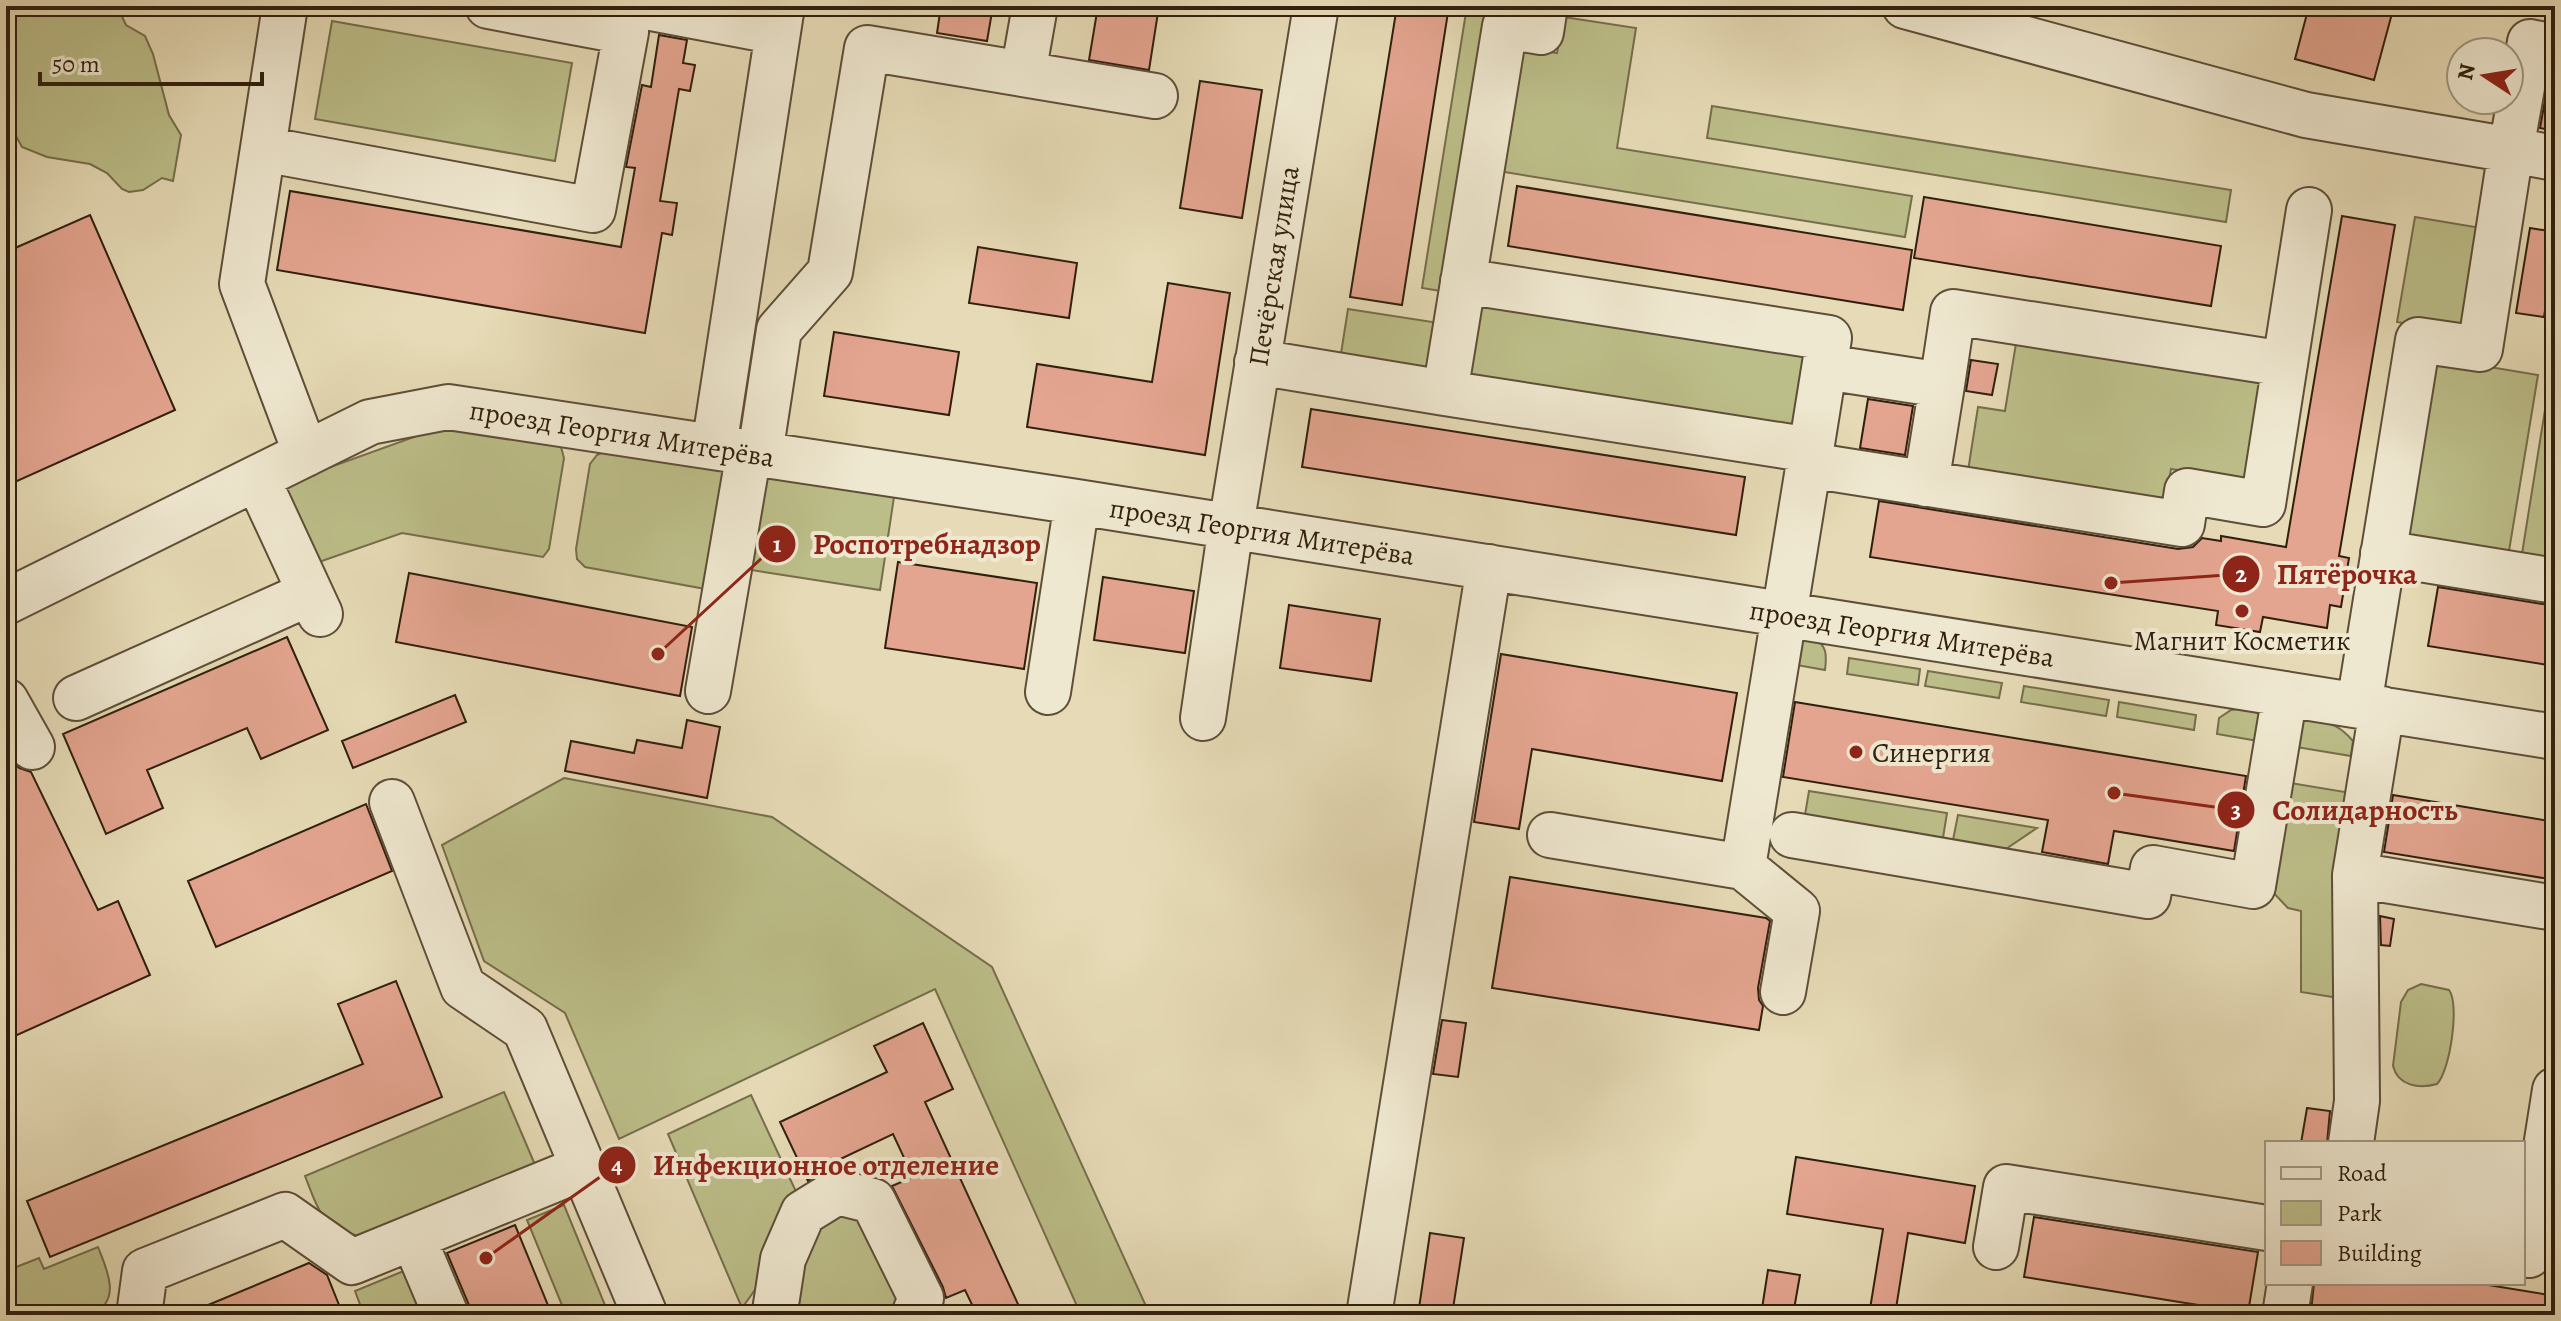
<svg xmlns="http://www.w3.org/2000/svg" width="2561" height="1321" font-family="Alegreya,serif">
	<rect width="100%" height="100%" fill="#e6dbb6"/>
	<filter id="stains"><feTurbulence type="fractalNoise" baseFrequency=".0025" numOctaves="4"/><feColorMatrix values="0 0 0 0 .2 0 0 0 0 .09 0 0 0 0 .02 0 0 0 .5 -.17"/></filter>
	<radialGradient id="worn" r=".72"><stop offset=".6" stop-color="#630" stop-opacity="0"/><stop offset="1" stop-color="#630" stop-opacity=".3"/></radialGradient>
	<path fill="#bcbe89" stroke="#766e4c" stroke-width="2" d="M 6,6 L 117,6 L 126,25 L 145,36 L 153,54 L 169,115 L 181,135 L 173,181 L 162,178 L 143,190 L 129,192 L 122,189 L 107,173 L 90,164 L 47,157 L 22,147 L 6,118 Z
		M 1467,6 L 1532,6 L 1531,14 L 1492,9 L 1447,292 L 1422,288 Z
		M 1564,17 L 1636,28 L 1617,148 L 1912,196 L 1905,237 L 1498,171 L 1518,47 L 1557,53 Z
		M 332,21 L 572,63 L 555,161 L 315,119 Z
		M 1712,106 L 2231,190 L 2226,222 L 1707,138 Z
		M 2415,217 L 2487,229 L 2464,327 L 2442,330 L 2397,322 Z
		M 1474,298 L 1811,351 L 1799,434 L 1461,381 Z
		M 1348,309 L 1439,323 L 1430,375 L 1340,360 Z
		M 2017,337 L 2261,375 L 2245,481 L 2171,469 L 2165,502 L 1968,471 L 1978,407 L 2005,411 Z
		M 2555,347 L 2555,565 L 2521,560 Z
		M 2430,357 L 2538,375 L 2508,557 L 2401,540 Z
		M 450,424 L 553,441 L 561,447 L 564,458 L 549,549 L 543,557 L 402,533 L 319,562 L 283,484 Z
		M 607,450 L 732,470 L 711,590 L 585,567 L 577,559 L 576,549 L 590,464 L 597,455 Z
		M 759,476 L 894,497 L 880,590 L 745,569 Z
		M 1812,637 C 1827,645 1827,654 1825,670 L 1791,664 L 1801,639 Z
		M 1849,658 L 1920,669 L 1918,685 L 1847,674 Z
		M 1928,671 L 2002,683 L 1999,698 L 1925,686 Z
		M 2024,686 L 2109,700 L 2106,716 L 2021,702 Z
		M 2119,702 L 2196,715 L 2194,730 L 2117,717 Z
		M 2245,708 L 2260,714 L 2264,742 L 2217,734 L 2219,718 L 2231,710 Z
		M 2314,720 C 2332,723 2341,727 2353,741 L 2351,756 L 2290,746 L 2292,730 L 2304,721 Z
		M 564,778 L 772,817 L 992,967 L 1150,1315 L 1081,1315 L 935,989 L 619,1139 L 565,1013 L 484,961 L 442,845 Z
		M 2284,782 L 2351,793 L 2339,998 L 2301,992 L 2301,911 L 2288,908 L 2266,885 Z
		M 1809,791 L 1947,813 L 1942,844 L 1804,821 Z
		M 1958,815 L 2037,828 L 2000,853 L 1952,845 Z
		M 2421,984 L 2449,990 C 2460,1004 2450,1071 2437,1084 C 2419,1089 2398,1086 2393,1066 L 2401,1002 L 2408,990 Z
		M 504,1092 L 536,1167 L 363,1236 C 323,1232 318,1209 305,1176 Z
		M 751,1095 L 799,1198 L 762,1280 L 742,1308 L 668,1134 Z
		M 564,1205 L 609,1315 L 566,1315 L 527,1220 Z
		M 840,1205 L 868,1215 L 906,1296 L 900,1315 L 811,1315 L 793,1303 L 814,1223 Z
		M 98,1247 C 107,1270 123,1302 90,1315 L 6,1315 L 6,1271 L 39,1258 L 44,1269 Z
		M 406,1270 L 424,1315 L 364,1315 L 355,1291 Z"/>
	<path fill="#e4a590" stroke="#311f0e" stroke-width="2" d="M 941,6 L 993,6 L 987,41 L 937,33 Z
		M 1098,6 L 1159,6 L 1149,70 L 1089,60 Z
		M 1397,6 L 1449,6 L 1402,305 L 1350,297 Z
		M 2309,6 L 2394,6 L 2374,80 L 2295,59 Z
		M 659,35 L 687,40 L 683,63 L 695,65 L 690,91 L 679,89 L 660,201 L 677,203 L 672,235 L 662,233 L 645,333 L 277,270 L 290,191 L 621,247 L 635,168 L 626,167 L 642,85 L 651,87 Z
		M 2555,71 L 2555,131 L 2540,128 L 2550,72 Z
		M 1200,81 L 1262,90 L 1242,218 L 1180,208 Z
		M 1517,186 L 1912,250 L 1903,310 L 1508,246 Z
		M 1924,197 L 2221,246 L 2211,306 L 1914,258 Z
		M 90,215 L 175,410 L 6,486 L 6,252 Z
		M 2342,216 L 2395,225 L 2339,556 L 2349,558 L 2341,607 L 2330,605 L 2327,628 L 2263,617 L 2260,632 L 2216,625 L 2218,611 L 1870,557 L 1879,501 L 2178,549 L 2193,547 L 2202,538 L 2221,541 L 2221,536 L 2286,547 Z
		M 2530,228 L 2555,232 L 2555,249 L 2544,317 L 2516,313 Z
		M 978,247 L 1077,263 L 1069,318 L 969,303 Z
		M 1168,283 L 1230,293 L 1205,455 L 1027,427 L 1037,364 L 1152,382 Z
		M 834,332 L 959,352 L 949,415 L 824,396 Z
		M 1971,360 L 1998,364 L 1992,395 L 1966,391 Z
		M 1868,399 L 1913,406 L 1905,455 L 1860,448 Z
		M 1311,409 L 1745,477 L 1736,535 L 1302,467 Z
		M 898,562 L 1037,583 L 1024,669 L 885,648 Z
		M 409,573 L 692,627 L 680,696 L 396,642 Z
		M 1103,577 L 1194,591 L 1185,653 L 1094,640 Z
		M 2438,587 L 2555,606 L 2555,666 L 2428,646 Z
		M 1289,605 L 1380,619 L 1371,681 L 1280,668 Z
		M 287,637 L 328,730 L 261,759 L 247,728 L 147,770 L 163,808 L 106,834 L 63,734 Z
		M 1501,654 L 1737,693 L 1722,781 L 1532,749 L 1519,829 L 1474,822 Z
		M 455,695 L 466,722 L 353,768 L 342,741 Z
		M 1795,702 L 2246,776 L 2234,851 L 2114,831 L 2108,864 L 2042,852 L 2048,820 L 1783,777 Z
		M 687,720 L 720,727 L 707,798 L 565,771 L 571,741 L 634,753 L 637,740 L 682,748 Z
		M 6,752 L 19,768 L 31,772 L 98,910 L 118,901 L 150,975 L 6,1040 Z
		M 2393,795 L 2555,822 L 2555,880 L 2384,852 Z
		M 366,804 L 392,871 L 216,947 L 188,881 Z
		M 1510,877 L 1766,918 L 1770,921 L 1758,988 L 1759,1000 L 1763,1006 L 1759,1030 L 1492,988 Z
		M 2380,916 L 2394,919 L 2390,946 L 2381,945 Z
		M 396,981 L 442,1097 L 50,1257 L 27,1201 L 363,1064 L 338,1004 Z
		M 1442,1020 L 1466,1023 L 1458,1077 L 1433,1074 Z
		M 923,1023 L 953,1089 L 925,1102 L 1023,1315 L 977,1315 L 965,1290 L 946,1298 L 943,1287 L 892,1186 L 913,1177 L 893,1134 L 834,1162 L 836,1167 L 824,1170 L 808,1181 L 780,1122 L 887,1072 L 874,1046 Z
		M 2307,1108 L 2330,1111 L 2327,1143 L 2301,1143 Z
		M 1796,1157 L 1975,1186 L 1965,1243 L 1908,1233 L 1895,1315 L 1869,1315 L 1883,1229 L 1787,1214 Z
		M 2034,1217 L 2258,1252 L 2248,1313 L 2024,1277 Z
		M 515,1225 L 552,1315 L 470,1315 L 469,1305 L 447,1253 Z
		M 1430,1233 L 1464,1238 L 1452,1315 L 1418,1315 Z
		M 309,1263 L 327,1275 L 343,1315 L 184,1315 Z
		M 1768,1270 L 1800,1275 L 1793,1315 L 1761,1315 Z
		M 2314,1283 L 2476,1283 L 2555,1296 L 2555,1315 L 2331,1315 L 2311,1312 Z"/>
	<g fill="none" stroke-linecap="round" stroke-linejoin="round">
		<defs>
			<path id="minor" d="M 285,6 L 242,284 L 306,454
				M 640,6 L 778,32
				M 1905,6 L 2306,115 L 2511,150 L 2530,42 L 2555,47
				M 1023,74 L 1035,6
				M 263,149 L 593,210 L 626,32 L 488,6
				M 1257,362 L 1445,393 L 1505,26 L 1541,32 L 1545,6
				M 1825,367 L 1942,385 L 1953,312 L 2285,364
				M 1445,393 L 1811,450 L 1829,338 L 1463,281
				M 714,447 L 782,6
				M 760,454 L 779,330 L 830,272 L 867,48 L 1155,96
				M 1809,465 L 2182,524 L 2187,491 L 2263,504 L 2309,210
				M 257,478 L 320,614
				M 1926,484 L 1942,385
				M 2383,553 L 2555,581
				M 6,602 L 370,422 L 448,407 L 1077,502 L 2555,737
				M 708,691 L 749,452
				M 1048,692 L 1077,502
				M 76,698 L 310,593
				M 6,701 L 32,747
				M 2359,705 L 2418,340 L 2480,349 L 2511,150 L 2555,158
				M 1203,718 L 1231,526 L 1316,6
				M 392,802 L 463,987 L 525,1029 L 645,1315
				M 1550,835 L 1743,867 L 1811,450
				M 1792,835 L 2148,896 L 2153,868 L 2253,886 L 2285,694
				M 1743,867 L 1797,911 L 1783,992
				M 2355,875 L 2555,908
				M 2351,1143 L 2357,1101 L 2355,875 L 2382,709
				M 413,1237 L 446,1315
				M 1996,1247 L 2006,1187 L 2267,1228
				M 2523,1254 L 2529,1255 L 2555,1090
				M 775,1311 L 783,1259 L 803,1213 L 837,1192 L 873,1201 L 921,1298 L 914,1315
				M 139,1315 L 145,1271 L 285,1215 L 352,1262 L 585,1167
				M 1369,1315 L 1489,567
				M 2285,1315 L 2290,1283"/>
		</defs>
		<use href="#minor" stroke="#5e4e38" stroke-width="48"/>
		<use href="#minor" stroke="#efe8d0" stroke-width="44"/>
	</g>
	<g fill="#8f2418" stroke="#efe8d0" stroke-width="3">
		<circle cx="2242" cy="611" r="8"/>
		<circle cx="1856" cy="752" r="8"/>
	</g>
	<g text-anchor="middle" stroke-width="8" stroke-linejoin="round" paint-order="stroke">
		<g font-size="28" fill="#311f0e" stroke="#efe8d0">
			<text transform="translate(1273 266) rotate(-81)" y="10">Печёрская улица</text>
			<text transform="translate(622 433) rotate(9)" y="10">проезд Георгия Митерёва</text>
			<text transform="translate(1262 531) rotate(9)" y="10">проезд Георгия Митерёва</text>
			<text transform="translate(1902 633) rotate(9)" y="10">проезд Георгия Митерёва</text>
		</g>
		<g font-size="28" fill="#311f0e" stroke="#efe8d0">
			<text x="2242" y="650">Магнит Косметик</text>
			<text x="1872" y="762" text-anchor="start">Синергия</text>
		</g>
	</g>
	<path fill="none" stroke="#8f2418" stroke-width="3" d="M658 654L777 544M2111 583L2241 574M2114 793L2236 810M486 1258L617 1165"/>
	<g fill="#8f2418" stroke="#efe8d0" stroke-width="3">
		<circle cx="658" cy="654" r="8"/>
		<circle cx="2111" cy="583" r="8"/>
		<circle cx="2114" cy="793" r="8"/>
		<circle cx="486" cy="1258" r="8"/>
		<circle cx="777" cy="544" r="20"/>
		<circle cx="2241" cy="574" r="20"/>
		<circle cx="2236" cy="810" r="20"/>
		<circle cx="617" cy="1165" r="20"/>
	</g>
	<g font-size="24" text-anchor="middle" font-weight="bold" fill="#fff">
		<text x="777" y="552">1</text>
		<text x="2241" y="582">2</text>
		<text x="2236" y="818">3</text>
		<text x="617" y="1173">4</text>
	</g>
	<g font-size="30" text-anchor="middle" font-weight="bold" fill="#8f2418" stroke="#efe8d0" stroke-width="8" stroke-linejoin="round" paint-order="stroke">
		<text x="927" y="554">Роспотребнадзор</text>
		<text x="2347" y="584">Пятёрочка</text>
		<text x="2365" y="820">Солидарность</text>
		<text x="826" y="1175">Инфекционное отделение</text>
	</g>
	<rect width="2561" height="1321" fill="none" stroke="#e6dbb6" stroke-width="32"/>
	<rect x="8" y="8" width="2545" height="1305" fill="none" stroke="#311f0e" stroke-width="4"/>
	<rect x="16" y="16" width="2529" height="1289" fill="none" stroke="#311f0e" stroke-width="2"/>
	<rect x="2265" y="1141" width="260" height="144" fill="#efe8d0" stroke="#a39882" stroke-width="2"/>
	<rect x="2281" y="1167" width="40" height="12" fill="#efe8d0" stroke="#a39882" stroke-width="2"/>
	<text x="2337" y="1181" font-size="24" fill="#311f0e">Road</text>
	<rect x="2281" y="1201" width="40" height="24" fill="#bcbe89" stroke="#a39882" stroke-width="2"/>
	<text x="2337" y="1221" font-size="24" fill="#311f0e">Park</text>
	<rect x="2281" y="1241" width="40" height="24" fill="#e4a590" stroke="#a39882" stroke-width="2"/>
	<text x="2337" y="1261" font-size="24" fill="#311f0e">Building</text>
	<g transform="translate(2485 76) rotate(282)"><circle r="38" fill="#efe8d0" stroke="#a39882" stroke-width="2"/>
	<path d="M0-6L14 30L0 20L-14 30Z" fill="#8f2418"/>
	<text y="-12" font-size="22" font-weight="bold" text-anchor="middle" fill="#311f0e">N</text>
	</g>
	<path d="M40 72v12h222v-12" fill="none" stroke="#311f0e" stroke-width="4"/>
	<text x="52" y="72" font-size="24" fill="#311f0e" stroke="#efe8d0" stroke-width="6" paint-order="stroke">50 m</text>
	<rect width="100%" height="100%" filter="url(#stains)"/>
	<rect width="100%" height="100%" fill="url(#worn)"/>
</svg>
